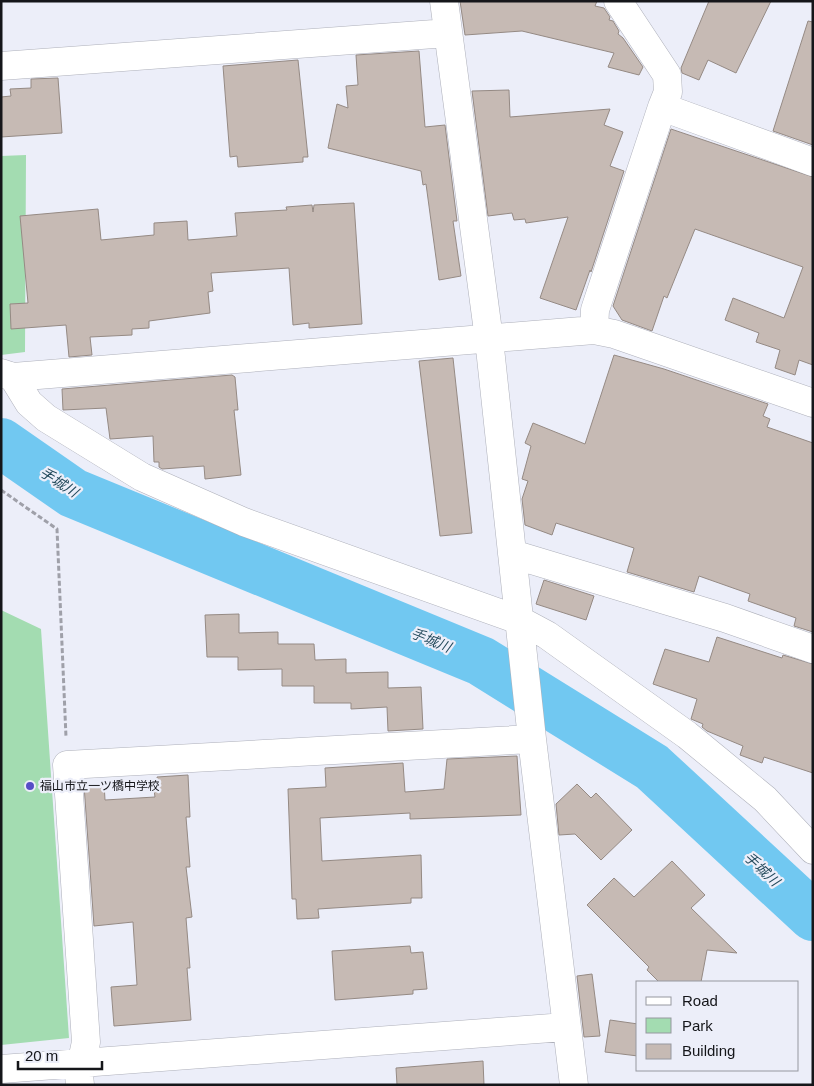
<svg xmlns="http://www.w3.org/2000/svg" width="814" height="1086" font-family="Arial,'Noto Sans JP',sans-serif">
	<rect width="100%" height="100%" fill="#eceef9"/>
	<path fill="#a3dcb1" d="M 26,155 L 25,352 L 1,355 L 1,156 Z
		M 1,610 L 41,629 L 69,1038 L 1,1045 Z"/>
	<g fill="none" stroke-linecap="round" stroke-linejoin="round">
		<path stroke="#71c8f1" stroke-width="50" d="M 1,443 L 73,493 L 481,661 L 652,767 L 813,916"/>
	</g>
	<path fill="#c6bab4" stroke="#958a84" d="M 460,1 L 597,1 L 595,6 L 604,8 L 610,17 L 609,20 L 613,21 L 619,31 L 618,34 L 623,38 L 643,67 L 639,75 L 608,67 L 614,53 L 522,31 L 465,35 Z
		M 709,1 L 771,1 L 736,73 L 708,60 L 699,80 L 682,73 L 681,68 Z
		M 808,21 L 813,22 L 813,145 L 773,131 Z
		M 419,51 L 425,127 L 445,125 L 457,221 L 453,221 L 461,276 L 439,280 L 426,184 L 423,185 L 421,171 L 328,148 L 337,104 L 348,108 L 346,86 L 358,85 L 356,55 Z
		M 298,60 L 308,157 L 303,157 L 303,162 L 238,167 L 237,156 L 230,157 L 223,66 Z
		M 58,78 L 62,133 L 1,137 L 1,97 L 11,96 L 10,89 L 31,88 L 31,79 Z
		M 509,90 L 510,117 L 610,109 L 604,125 L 623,132 L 610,166 L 624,171 L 591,272 L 590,270 L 576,310 L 540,298 L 568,217 L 526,223 L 525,219 L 514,220 L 512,213 L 488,216 L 472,91 Z
		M 671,129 L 813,177 L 813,365 L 799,360 L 795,375 L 775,368 L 780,350 L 756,342 L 759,333 L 725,320 L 733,298 L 784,318 L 803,267 L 695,229 L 667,298 L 664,296 L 652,331 L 622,320 L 613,306 Z
		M 354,203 L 362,324 L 309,328 L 309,323 L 293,325 L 289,268 L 211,273 L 213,291 L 208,292 L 210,313 L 149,321 L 149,328 L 132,329 L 132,335 L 90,337 L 92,355 L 69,357 L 66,325 L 11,329 L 10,304 L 28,303 L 20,216 L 98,209 L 101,240 L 154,235 L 154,223 L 187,221 L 188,240 L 237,236 L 235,213 L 287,210 L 286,207 L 312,205 L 313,212 L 314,205 Z
		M 614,355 L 664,369 L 768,404 L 763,416 L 770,419 L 767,427 L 813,443 L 813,632 L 794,626 L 796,618 L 748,601 L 750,594 L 699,576 L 694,592 L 627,572 L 634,548 L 556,523 L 552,535 L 525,525 L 522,499 L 528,481 L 522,479 L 531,446 L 525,443 L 533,423 L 585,444 Z
		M 453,358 L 472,533 L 440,536 L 419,361 Z
		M 232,375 L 235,377 L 238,410 L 234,410 L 241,475 L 205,479 L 204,466 L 162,469 L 159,467 L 159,462 L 154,462 L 153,436 L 110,439 L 106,408 L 63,410 L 62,389 Z
		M 544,580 L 594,596 L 586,620 L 536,604 Z
		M 239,614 L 239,633 L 278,632 L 278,644 L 314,644 L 315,660 L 346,659 L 346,673 L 388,672 L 388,688 L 421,687 L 423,729 L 388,731 L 387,707 L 351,709 L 351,703 L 314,703 L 314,686 L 282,686 L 282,669 L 238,670 L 238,657 L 207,657 L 205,615 Z
		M 717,637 L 782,658 L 783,655 L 813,664 L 813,773 L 764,757 L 762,763 L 740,755 L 743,746 L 707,731 L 702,727 L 703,724 L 691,719 L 697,699 L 653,684 L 665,649 L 709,662 Z
		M 517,756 L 521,815 L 410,819 L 410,813 L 320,818 L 322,861 L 421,855 L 422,898 L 411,898 L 411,903 L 318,909 L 319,918 L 297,919 L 296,899 L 292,899 L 288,789 L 326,787 L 325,768 L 403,763 L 405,792 L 444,789 L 447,759 Z
		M 188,775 L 190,817 L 186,817 L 190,867 L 186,867 L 192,917 L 186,918 L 190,968 L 187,968 L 191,1020 L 114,1026 L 111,987 L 137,985 L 133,922 L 94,926 L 84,785 L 104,783 L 105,800 L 155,797 L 154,790 L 157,790 L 157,777 Z
		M 577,784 L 591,798 L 596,793 L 632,830 L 601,860 L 575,834 L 559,835 L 556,804 Z
		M 672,861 L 705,895 L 691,908 L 737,953 L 707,950 L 701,982 L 659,982 L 647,970 L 649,967 L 587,905 L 614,878 L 634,897 Z
		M 410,946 L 411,953 L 423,952 L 427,989 L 413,990 L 413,994 L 335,1000 L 332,951 Z
		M 592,974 L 600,1036 L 584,1037 L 577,976 Z
		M 610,1020 L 638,1024 L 638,1056 L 605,1052 Z
		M 483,1061 L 484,1085 L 397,1085 L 396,1068 Z"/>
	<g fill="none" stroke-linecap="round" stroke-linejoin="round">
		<defs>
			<path id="minor" d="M 444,1 L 489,339 L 532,739 L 574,1085
				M 618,1 L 667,75 L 668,92 L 662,107 L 813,162
				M 1,66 L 448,33
				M 594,330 L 595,310 L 662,107
				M 1,373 L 13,377 L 594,330 L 614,334 L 813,403
				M 13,377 L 29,403 L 46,418 L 142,477 L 244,522 L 519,620 L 547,635 L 687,735 L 765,799 L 813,850
				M 512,554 L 725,618 L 813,649
				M 1,1069 L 565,1027
				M 80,1085 L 79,1075 L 86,1042 L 67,765 L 532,739"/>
		</defs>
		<use href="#minor" stroke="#aeb0ba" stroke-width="29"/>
		<path stroke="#9fa0a9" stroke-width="3" stroke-dasharray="5 2.5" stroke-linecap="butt" d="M 1,490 L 57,529 L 66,737"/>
		<use href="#minor" stroke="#fff" stroke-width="28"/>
	</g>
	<circle fill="#574ec6" stroke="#eceef9" stroke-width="2" cx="30" cy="786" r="5"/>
	<g text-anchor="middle" stroke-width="4.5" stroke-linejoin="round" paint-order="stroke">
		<g font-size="12" fill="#15161a" stroke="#eceef9" text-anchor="start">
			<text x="40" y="790">福山市立一ツ橋中学校</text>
		</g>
		<g font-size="14" font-style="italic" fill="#244a5c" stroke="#eceef9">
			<text transform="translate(59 482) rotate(33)" y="5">手城川</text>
			<text transform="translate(431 640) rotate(22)" y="5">手城川</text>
			<text transform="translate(762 869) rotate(43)" y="5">手城川</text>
		</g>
	</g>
	<rect width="814" height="1086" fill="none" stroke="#15161a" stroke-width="5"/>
	<rect x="636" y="981" width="162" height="90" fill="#eceef9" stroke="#9698a0"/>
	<rect x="646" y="997" width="25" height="8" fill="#ffffff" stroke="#9698a0"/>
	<text x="682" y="1006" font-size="15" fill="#15161a">Road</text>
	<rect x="646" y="1018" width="25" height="15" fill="#a3dcb1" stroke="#9698a0"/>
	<text x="682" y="1031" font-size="15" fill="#15161a">Park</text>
	<rect x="646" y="1044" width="25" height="15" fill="#c6bab4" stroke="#9698a0"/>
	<text x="682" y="1056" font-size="15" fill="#15161a">Building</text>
	<path d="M18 1061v8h84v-8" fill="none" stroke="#15161a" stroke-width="2.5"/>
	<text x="25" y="1061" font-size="15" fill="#15161a" stroke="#eceef9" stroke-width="4" paint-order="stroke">20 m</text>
</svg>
